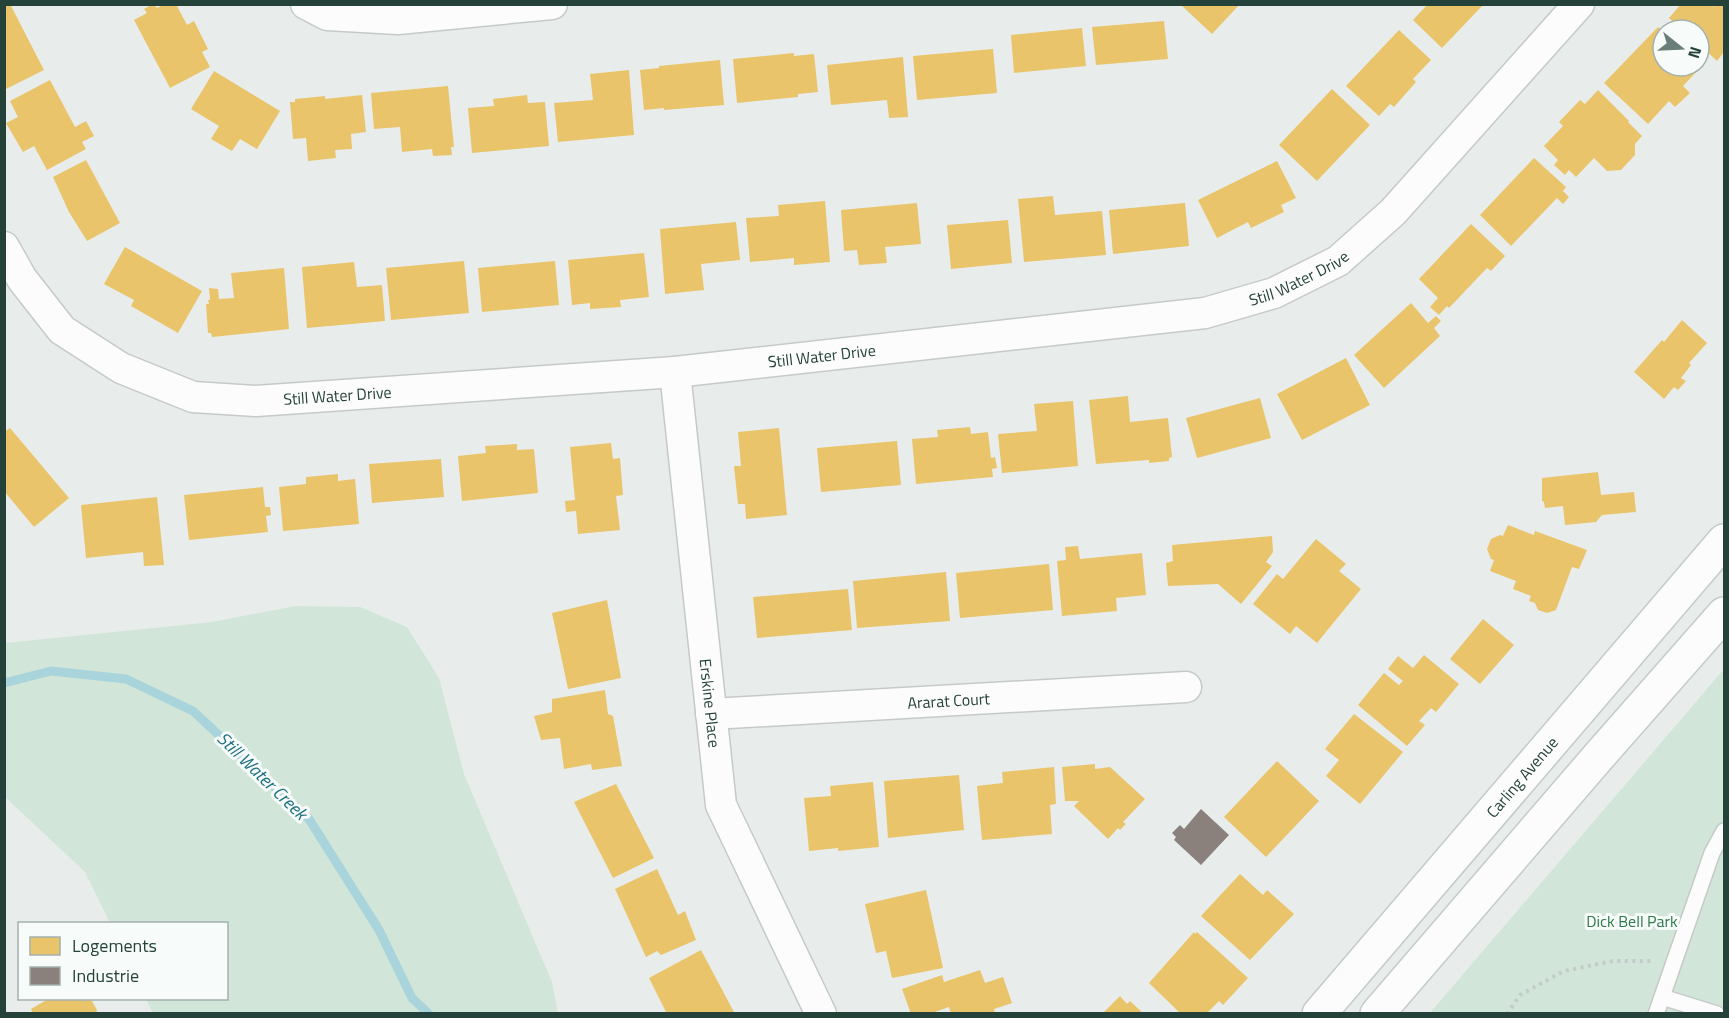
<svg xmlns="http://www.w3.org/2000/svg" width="1729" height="1018" font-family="'Titillium Web',sans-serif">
	<rect width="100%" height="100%" fill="#e8edeb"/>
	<path fill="#d1e6d8" d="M 295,606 L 360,607 L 407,627 L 439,678 L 464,774 L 552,982 L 558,1013 L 153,1013 L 146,999 L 226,998 L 226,924 L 110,923 L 85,872 L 5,797 L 5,643 L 212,622 Z
		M 1724,669 L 1724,1013 L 1429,1014 Z"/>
	<path fill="#e9c46a" d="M 4,4 L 10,4 L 44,70 L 4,90 Z
		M 153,4 L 157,8 L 164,4 L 176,4 L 187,25 L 194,21 L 208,49 L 202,52 L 210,67 L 170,88 L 134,20 L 147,13 L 144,9 Z
		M 1180,4 L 1240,4 L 1212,34 Z
		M 1428,4 L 1484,4 L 1442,48 L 1413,20 Z
		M 1681,4 L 1712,4 L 1714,7 L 1716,4 L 1724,4 L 1724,52 L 1717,61 L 1699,44 L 1699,30 L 1682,30 L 1669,18 Z
		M 1164,21 L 1168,59 L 1096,65 L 1092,27 Z
		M 1658,27 L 1663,32 L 1663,66 L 1701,67 L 1683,86 L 1690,93 L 1675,107 L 1669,101 L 1648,124 L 1604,83 Z
		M 1082,28 L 1086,66 L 1014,73 L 1011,35 Z
		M 1399,30 L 1431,60 L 1413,79 L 1416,82 L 1394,107 L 1390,104 L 1379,116 L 1346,86 Z
		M 993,49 L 997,93 L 917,100 L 913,56 Z
		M 794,53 L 794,56 L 814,54 L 818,92 L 798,94 L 798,97 L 737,103 L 733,59 Z
		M 903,57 L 908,117 L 889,118 L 887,100 L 831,105 L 827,65 Z
		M 720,60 L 724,105 L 664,110 L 664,108 L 644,110 L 640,70 L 659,68 L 659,66 Z
		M 629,70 L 634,135 L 558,142 L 554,103 L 593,100 L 590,74 Z
		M 214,71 L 280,111 L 257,149 L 240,139 L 232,151 L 211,139 L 219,126 L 191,109 Z
		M 50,80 L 75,127 L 86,121 L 94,136 L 82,142 L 86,149 L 47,170 L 34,146 L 23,152 L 6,123 L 18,117 L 10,101 Z
		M 448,86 L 454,147 L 451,147 L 452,155 L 433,156 L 432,149 L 402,152 L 400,127 L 374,129 L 371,93 Z
		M 1332,89 L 1370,125 L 1317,181 L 1279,145 Z
		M 1598,90 L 1629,121 L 1628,122 L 1642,136 L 1635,144 L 1635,155 L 1621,170 L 1607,171 L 1594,158 L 1576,177 L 1569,170 L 1565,175 L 1554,165 L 1558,160 L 1544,146 L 1563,126 L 1559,122 L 1580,100 L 1585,104 Z
		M 362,95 L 366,132 L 351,134 L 352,149 L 335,150 L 336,158 L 308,161 L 306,138 L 293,139 L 290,102 L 295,102 L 295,99 L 325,96 L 325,99 Z
		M 527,95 L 528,103 L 545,102 L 549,146 L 472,153 L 468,108 L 494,106 L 493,99 Z
		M 1534,158 L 1566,187 L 1563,191 L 1569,197 L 1563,204 L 1557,198 L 1511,246 L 1480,215 Z
		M 86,160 L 120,223 L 87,241 L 69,212 L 53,177 Z
		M 1277,161 L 1296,198 L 1281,205 L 1284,212 L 1251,228 L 1248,222 L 1217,238 L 1198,200 Z
		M 1053,196 L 1055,215 L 1102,211 L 1106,255 L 1024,262 L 1018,199 Z
		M 825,201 L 830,262 L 794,265 L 794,258 L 750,262 L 746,218 L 779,216 L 778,205 Z
		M 917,203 L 921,244 L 885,247 L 887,263 L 859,265 L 857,250 L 844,251 L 841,210 Z
		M 1185,203 L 1189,246 L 1113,254 L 1109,210 Z
		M 1008,220 L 1012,263 L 951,269 L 947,225 Z
		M 736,222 L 740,260 L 701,264 L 704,290 L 665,294 L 660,229 Z
		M 1471,224 L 1505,256 L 1491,271 L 1487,268 L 1449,308 L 1447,306 L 1439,315 L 1430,307 L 1438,298 L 1419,279 Z
		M 125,247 L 202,291 L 178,333 L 131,306 L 134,300 L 104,284 Z
		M 644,253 L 649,297 L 620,300 L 621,307 L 590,309 L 590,303 L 572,305 L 568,260 Z
		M 464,261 L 469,313 L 391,320 L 386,268 Z
		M 555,261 L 559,305 L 482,312 L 478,268 Z
		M 354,262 L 357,287 L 382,285 L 385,321 L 307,328 L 302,267 Z
		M 284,268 L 289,329 L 212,337 L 211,333 L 208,333 L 206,304 L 209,304 L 208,300 L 210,300 L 209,288 L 218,289 L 219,299 L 234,298 L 231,273 Z
		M 1411,303 L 1428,323 L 1436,316 L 1441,321 L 1434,328 L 1440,336 L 1384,388 L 1354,355 Z
		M 1682,320 L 1707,343 L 1689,363 L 1691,365 L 1681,378 L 1686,381 L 1678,390 L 1674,387 L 1664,399 L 1634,372 L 1662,340 L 1664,342 Z
		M 1346,358 L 1370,405 L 1302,440 L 1277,394 Z
		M 1128,396 L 1130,422 L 1168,418 L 1172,457 L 1169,458 L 1169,461 L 1149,463 L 1149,460 L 1096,464 L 1089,400 Z
		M 1260,398 L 1271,438 L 1197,458 L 1186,418 Z
		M 1073,401 L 1078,466 L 1002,473 L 998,434 L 1037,431 L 1034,404 Z
		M 970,427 L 971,434 L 988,432 L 991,458 L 995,457 L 997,468 L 992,469 L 993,477 L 916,484 L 912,439 L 938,437 L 937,430 Z
		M 10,428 L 69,498 L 34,527 L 4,491 L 4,432 Z
		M 779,428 L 787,515 L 746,519 L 745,504 L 738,504 L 734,466 L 741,466 L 738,432 Z
		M 897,441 L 901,485 L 821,492 L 817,448 Z
		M 611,443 L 613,459 L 620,458 L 623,495 L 616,496 L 620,530 L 578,534 L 576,511 L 566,512 L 565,501 L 575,500 L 570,447 Z
		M 517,444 L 517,450 L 534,449 L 538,493 L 462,501 L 458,456 L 486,453 L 485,446 Z
		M 441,459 L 444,497 L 372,503 L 369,464 Z
		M 1598,472 L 1601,495 L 1634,492 L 1636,512 L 1602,515 L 1596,522 L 1565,525 L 1563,506 L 1545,508 L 1544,502 L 1542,501 L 1542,478 Z
		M 338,474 L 338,481 L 355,479 L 359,524 L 283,531 L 279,487 L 306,484 L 306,477 Z
		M 263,487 L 265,507 L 270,507 L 271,515 L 266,516 L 268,532 L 189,540 L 184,495 Z
		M 157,497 L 164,565 L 144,566 L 143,552 L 86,558 L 81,505 Z
		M 1508,525 L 1534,535 L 1535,531 L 1587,550 L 1579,569 L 1572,567 L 1556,610 L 1547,613 L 1538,610 L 1535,603 L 1529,601 L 1531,596 L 1513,589 L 1516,581 L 1490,571 L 1494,560 L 1491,559 L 1487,549 L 1491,539 L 1500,535 L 1503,536 Z
		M 1272,536 L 1273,552 L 1266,562 L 1272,566 L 1241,604 L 1218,584 L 1168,586 L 1166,563 L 1173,561 L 1172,545 Z
		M 1316,539 L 1346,564 L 1339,571 L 1361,589 L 1317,643 L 1296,626 L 1290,634 L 1253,604 L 1277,574 L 1283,579 Z
		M 1078,546 L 1080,559 L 1142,553 L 1146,595 L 1116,598 L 1117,611 L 1062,616 L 1057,561 L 1066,560 L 1065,547 Z
		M 1049,564 L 1053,610 L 960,618 L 956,573 Z
		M 946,572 L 950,621 L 857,628 L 853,581 Z
		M 848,589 L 852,630 L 757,638 L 753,597 Z
		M 607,600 L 621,678 L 568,689 L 552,613 Z
		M 1483,619 L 1514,645 L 1480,684 L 1450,659 Z
		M 1424,655 L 1459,684 L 1436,712 L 1431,708 L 1419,721 L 1425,725 L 1407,746 L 1358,705 L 1384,673 L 1399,685 L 1403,681 L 1388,669 L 1398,656 L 1413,668 Z
		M 605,690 L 608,714 L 613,716 L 622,766 L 592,770 L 591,764 L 564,769 L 560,738 L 541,740 L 534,716 L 552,712 L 552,699 Z
		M 1354,714 L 1403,752 L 1360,804 L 1326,776 L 1339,760 L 1325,749 Z
		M 1277,761 L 1319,801 L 1266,857 L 1224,817 Z
		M 1095,764 L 1095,769 L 1110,767 L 1145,799 L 1123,822 L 1126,824 L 1120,830 L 1118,828 L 1108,839 L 1074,806 L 1079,801 L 1065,801 L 1062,767 Z
		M 1054,767 L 1056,804 L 1050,805 L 1052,834 L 982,840 L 977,786 L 1003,783 L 1002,772 Z
		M 959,775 L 964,830 L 888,838 L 884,781 Z
		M 873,782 L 879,847 L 838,851 L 838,848 L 809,851 L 804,798 L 831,796 L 830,786 Z
		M 616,784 L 654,858 L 613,878 L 574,802 Z
		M 657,869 L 678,915 L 685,911 L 696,940 L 661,955 L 657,951 L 646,957 L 615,889 Z
		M 1240,874 L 1263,895 L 1267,890 L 1294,914 L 1250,960 L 1201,916 Z
		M 926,890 L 943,968 L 892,978 L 886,951 L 876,953 L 865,904 Z
		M 1194,932 L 1195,934 L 1197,932 L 1248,978 L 1223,1005 L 1219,1001 L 1206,1014 L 1181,1014 L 1149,983 Z
		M 701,950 L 735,1014 L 667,1014 L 649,978 Z
		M 980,970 L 985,983 L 1003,977 L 1012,1003 L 994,1009 L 995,1014 L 951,1014 L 949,1007 L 929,1014 L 911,1014 L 902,989 L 942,975 L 944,982 Z
		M 1120,996 L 1127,1004 L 1130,1001 L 1144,1014 L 1105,1014 L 1104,1012 Z
		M 50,998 L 82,998 L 83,1001 L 87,999 L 92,1001 L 97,1010 L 96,1014 L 33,1014 L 31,1009 Z"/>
	<path fill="#8a817c" d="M 1201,809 L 1229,835 L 1201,865 L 1174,840 L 1176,837 L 1172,833 L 1180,825 L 1184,829 Z"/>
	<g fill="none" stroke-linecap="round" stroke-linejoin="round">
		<path stroke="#a9d4db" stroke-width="9" d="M 4,683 L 51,671 L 126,679 L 193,711 L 309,819 L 379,930 L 412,998 L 429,1014"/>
		<defs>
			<path id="service" d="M 1662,997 L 1717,1014
				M 1656,1014 L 1712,853 L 1724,831"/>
			<g id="minor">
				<path d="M 306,4 L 327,15 L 398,19 L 552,4"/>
				<path id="s1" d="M 4,247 L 22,279 L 62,330 L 121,368 L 193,397 L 256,401 L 675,372 L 1205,313 L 1274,293 L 1338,261 L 1393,212 L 1579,4"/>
				<path id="s2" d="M 675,372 L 721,805 L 821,1014"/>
				<path id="s3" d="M 711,714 L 1186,687"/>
			</g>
			<g id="secondary">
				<path id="s4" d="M 1319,1014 L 1724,541"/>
				<path d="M 1377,1014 L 1599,756 L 1724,614"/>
			</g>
		</defs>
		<use href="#service" stroke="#c5cac8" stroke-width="18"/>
		<use href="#minor" stroke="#c5cac8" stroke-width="33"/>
		<use href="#secondary" stroke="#c3cbc8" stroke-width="36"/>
		<path stroke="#c3ccca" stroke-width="4" stroke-dasharray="3 4.5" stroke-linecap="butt" d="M 1507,1014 L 1520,995 L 1564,971 L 1613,961 L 1651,961"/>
		<use href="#service" stroke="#fcfcfc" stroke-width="15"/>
		<use href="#minor" stroke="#fcfcfc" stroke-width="30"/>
		<use href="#secondary" stroke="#fcfcfc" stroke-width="33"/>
	</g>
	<g text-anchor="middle" stroke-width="6" stroke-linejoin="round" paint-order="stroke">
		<g font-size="16" fill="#24423a" stroke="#f7fbf9">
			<text dy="6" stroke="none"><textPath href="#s1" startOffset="1366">Still Water Drive</textPath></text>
			<text dy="6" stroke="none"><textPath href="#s1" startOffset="880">Still Water Drive</textPath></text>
			<text dy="6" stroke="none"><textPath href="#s1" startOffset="394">Still Water Drive</textPath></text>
			<text dy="6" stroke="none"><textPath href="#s3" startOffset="238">Ararat Court</textPath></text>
			<text dy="6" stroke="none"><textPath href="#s2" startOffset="333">Erskine Place</textPath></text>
			<text dy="6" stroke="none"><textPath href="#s4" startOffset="312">Carling Avenue</textPath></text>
		</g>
		<g font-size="16" fill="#2d7a4b" stroke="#f7fbf9">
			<text x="1632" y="927">Dick Bell Park</text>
		</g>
		<g font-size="18" font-style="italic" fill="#1c6f80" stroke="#f7fbf9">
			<text transform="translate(262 776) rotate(44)" y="6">Still Water Creek</text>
		</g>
	</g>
	<rect width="1729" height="1018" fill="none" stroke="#24423a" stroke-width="12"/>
	<rect x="18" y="922" width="210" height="78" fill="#f7fbf9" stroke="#a3b1ad" stroke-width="1.5"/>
	<rect x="30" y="937" width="30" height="18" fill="#e9c46a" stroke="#a3b1ad" stroke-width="1.5"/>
	<text x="72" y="952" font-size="18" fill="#24423a">Logements</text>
	<rect x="30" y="967" width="30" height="18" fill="#8a817c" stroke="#a3b1ad" stroke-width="1.5"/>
	<text x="72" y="982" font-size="18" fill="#24423a">Industrie</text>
	<g transform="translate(1681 48) rotate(108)"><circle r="28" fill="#f7fbf9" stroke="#a3b1ad" stroke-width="1.5"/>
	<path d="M0-4.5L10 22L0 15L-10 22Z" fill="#697e78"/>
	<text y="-9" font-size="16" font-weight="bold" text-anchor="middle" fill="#24423a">N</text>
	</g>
</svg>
